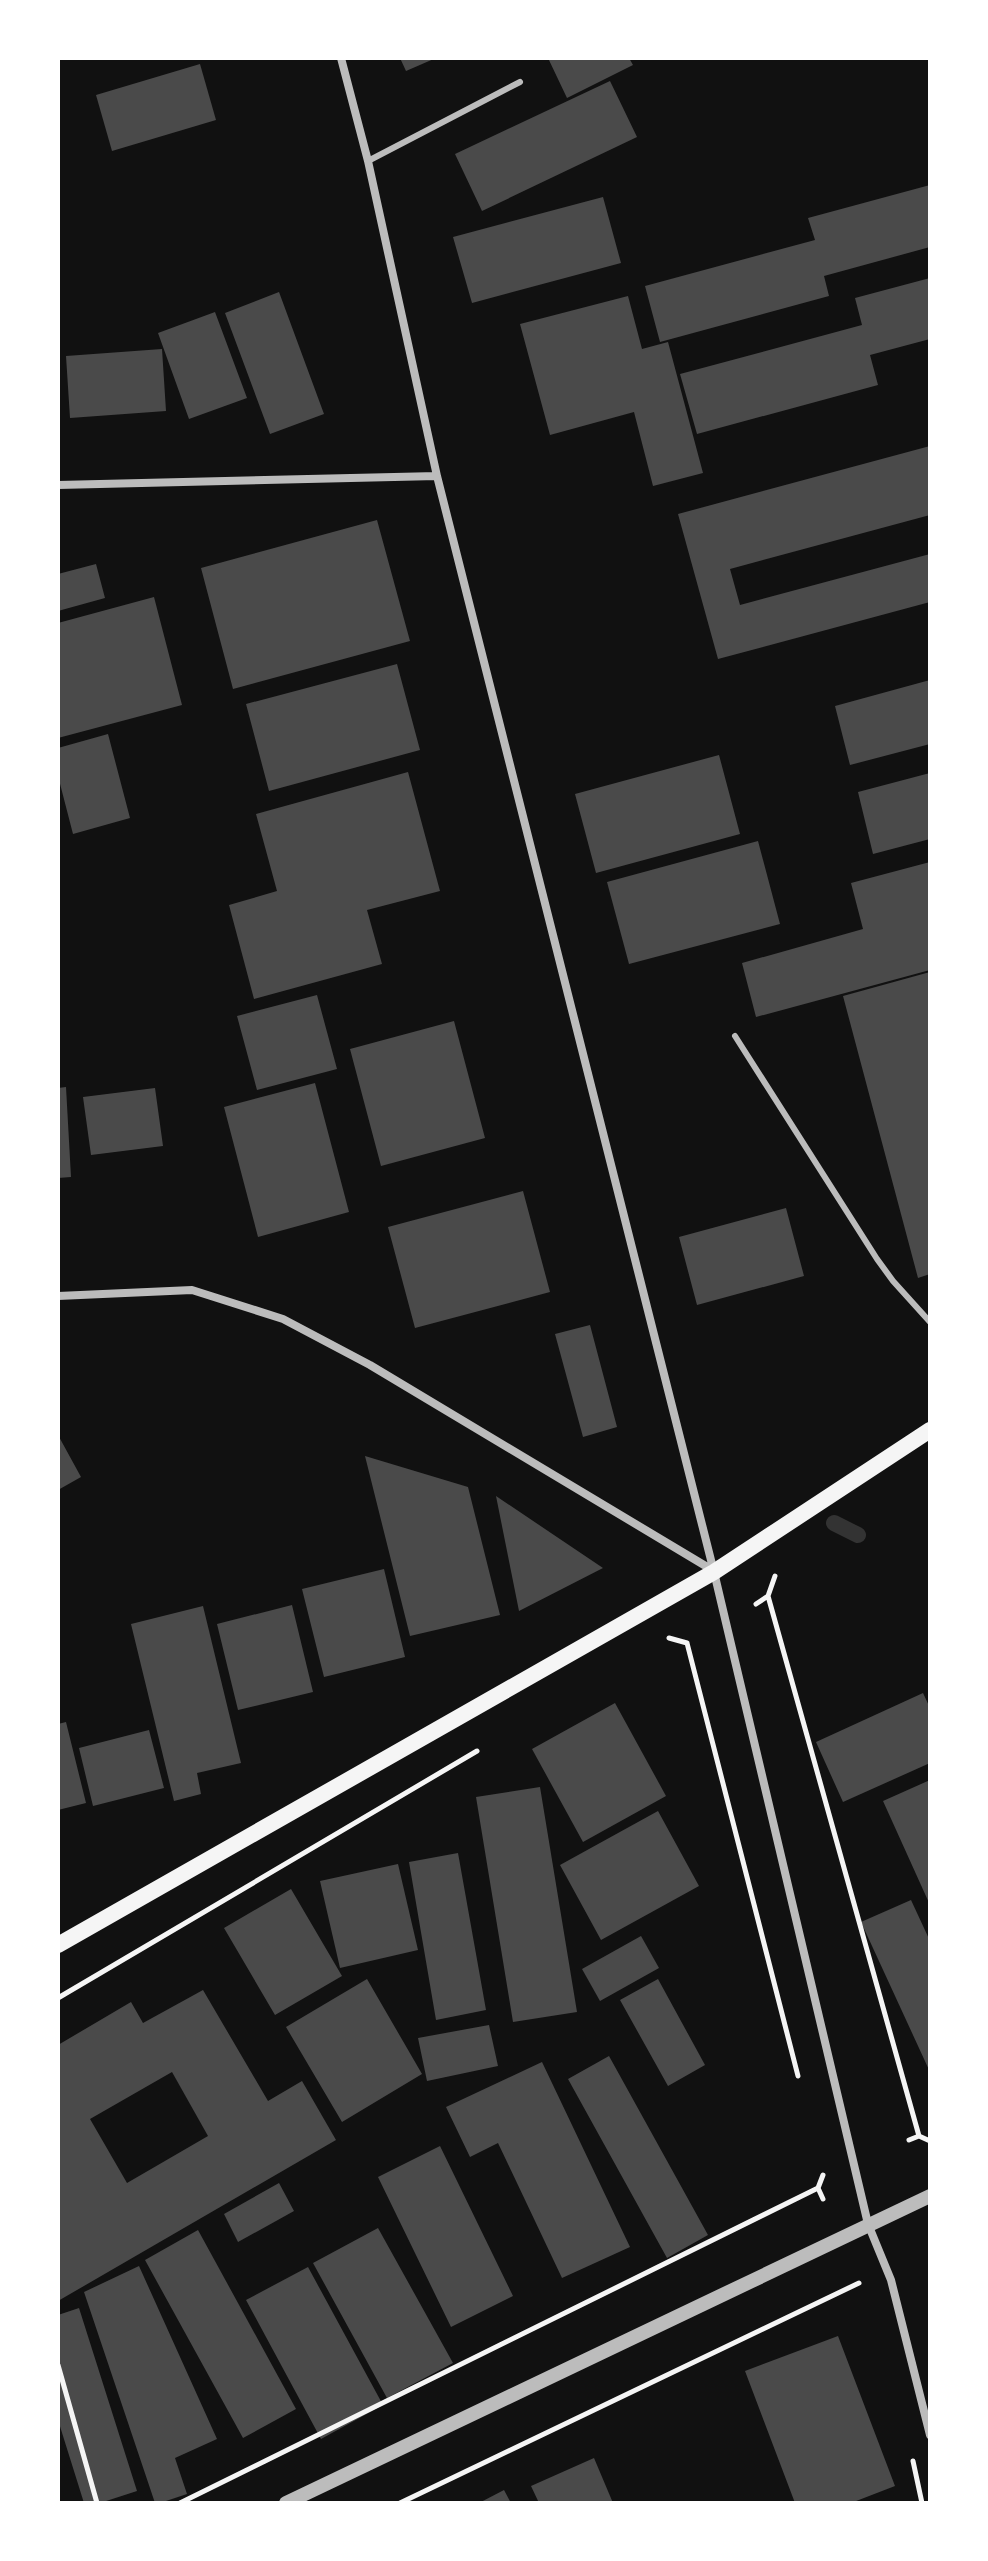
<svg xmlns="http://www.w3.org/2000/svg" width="988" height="2561" font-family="Manrope,sans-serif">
	<rect width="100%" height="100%" fill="#111"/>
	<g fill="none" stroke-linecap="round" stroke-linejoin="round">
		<path stroke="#333" stroke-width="16" d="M 834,1523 L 858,1535"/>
	</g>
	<path fill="#4a4a4a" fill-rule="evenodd" d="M 400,58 L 436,58 L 406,71 Z
		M 548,58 L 629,58 L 633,65 L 567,98 Z
		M 200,64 L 216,120 L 112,151 L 96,95 Z
		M 610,81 L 637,137 L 482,211 L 455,154 Z
		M 930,185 L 930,247 L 824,276 L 829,296 L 660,342 L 645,286 L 815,240 L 808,218 Z
		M 603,197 L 621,263 L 472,303 L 453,237 Z
		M 930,278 L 930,339 L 870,355 L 878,385 L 697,434 L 680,374 L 862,325 L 855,298 Z
		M 279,292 L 324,414 L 270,434 L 225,313 Z
		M 628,296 L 642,349 L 668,342 L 703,473 L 653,486 L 634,412 L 550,435 L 520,324 Z
		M 215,312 L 247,398 L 189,419 L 158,333 Z
		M 162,349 L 166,411 L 70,418 L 66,356 Z
		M 930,446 L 930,515 L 730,569 L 740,605 L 930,554 L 930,602 L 718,659 L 678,514 Z
		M 377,520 L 410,641 L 233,689 L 201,568 Z
		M 96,564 L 105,598 L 58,611 L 58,574 Z
		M 154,597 L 182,705 L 58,738 L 58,623 Z
		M 397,664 L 420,750 L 269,791 L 246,704 Z
		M 930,680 L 930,744 L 850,765 L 835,706 Z
		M 108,734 L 130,818 L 73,834 L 58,776 L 58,748 Z
		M 719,755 L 740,834 L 596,873 L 575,794 Z
		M 408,772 L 440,891 L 367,910 L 382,964 L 254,999 L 229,905 L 277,891 L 256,814 Z
		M 930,773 L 930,839 L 873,854 L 858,792 Z
		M 758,841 L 780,924 L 629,964 L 607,882 Z
		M 930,862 L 930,970 L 756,1017 L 742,963 L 863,929 L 851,883 Z
		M 930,972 L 930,1274 L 918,1278 L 843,996 Z
		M 317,995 L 337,1069 L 257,1090 L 237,1016 Z
		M 454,1021 L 485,1138 L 381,1166 L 350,1049 Z
		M 315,1083 L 349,1212 L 258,1237 L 224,1107 Z
		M 66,1087 L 71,1177 L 58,1178 L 58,1088 Z
		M 155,1088 L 163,1146 L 91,1155 L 83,1097 Z
		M 523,1191 L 550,1292 L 415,1328 L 388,1227 Z
		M 786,1208 L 804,1276 L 697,1305 L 679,1237 Z
		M 590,1325 L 617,1427 L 583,1437 L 555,1334 Z
		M 58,1435 L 81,1477 L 58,1490 Z
		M 365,1456 L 468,1487 L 500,1615 L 410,1636 Z
		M 496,1496 L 603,1568 L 519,1611 Z
		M 384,1569 L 405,1657 L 324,1677 L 302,1589 Z
		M 292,1605 L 313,1692 L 238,1710 L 217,1624 Z
		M 203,1606 L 241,1763 L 197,1773 L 201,1794 L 174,1801 L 131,1624 Z
		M 923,1693 L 930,1708 L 930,1763 L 843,1802 L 816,1742 Z
		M 615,1703 L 666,1796 L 583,1842 L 532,1749 Z
		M 66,1722 L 86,1803 L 58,1810 L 58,1724 Z
		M 149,1730 L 164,1788 L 93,1806 L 79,1748 Z
		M 930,1780 L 930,1905 L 883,1801 Z
		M 540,1787 L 577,2012 L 513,2022 L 476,1797 Z
		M 658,1811 L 699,1886 L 601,1940 L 560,1865 Z
		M 458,1853 L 486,2010 L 436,2020 L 409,1862 Z
		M 398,1864 L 418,1950 L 340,1968 L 320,1881 Z
		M 291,1889 L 342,1976 L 275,2015 L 224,1928 Z
		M 911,1900 L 930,1941 L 930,2072 L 861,1922 Z
		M 641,1936 L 659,1968 L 600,2001 L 582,1969 Z
		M 367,1979 L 422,2074 L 342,2122 L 286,2027 Z
		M 658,1979 L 705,2065 L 668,2086 L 620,2000 Z
		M 203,1990 L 268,2101 L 302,2081 L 336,2140 L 58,2301 L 58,2045 L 131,2002 L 143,2023 ZM 172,2072 L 208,2136 L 127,2183 L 90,2119 Z
		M 489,2025 L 498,2066 L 427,2081 L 418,2038 Z
		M 609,2056 L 708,2235 L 667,2258 L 568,2079 Z
		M 542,2062 L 630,2247 L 562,2278 L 498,2143 L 470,2157 L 446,2107 Z
		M 440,2146 L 513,2296 L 451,2327 L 378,2177 Z
		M 279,2183 L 294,2211 L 238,2242 L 224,2214 Z
		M 378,2228 L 453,2363 L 387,2398 L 313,2263 Z
		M 198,2230 L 296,2409 L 243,2438 L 145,2260 Z
		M 139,2266 L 217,2439 L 175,2458 L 187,2494 L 160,2503 L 155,2503 L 84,2292 Z
		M 308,2267 L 383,2405 L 321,2439 L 246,2300 Z
		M 79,2308 L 137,2491 L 100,2503 L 84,2503 L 58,2420 L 58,2315 Z
		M 838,2336 L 895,2486 L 851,2503 L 795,2503 L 745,2371 Z
		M 594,2458 L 613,2503 L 539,2503 L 531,2486 Z
		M 504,2490 L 511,2503 L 479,2503 Z"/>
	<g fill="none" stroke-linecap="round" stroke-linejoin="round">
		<path stroke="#f5f5f5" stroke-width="5" d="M 768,1596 L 919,2136 L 930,2141
			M 768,1596 L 775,1576
			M 756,1604 L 768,1596
			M 669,1638 L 687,1643
			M 687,1643 L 798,2076
			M 58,1998 L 477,1751
			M 909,2140 L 919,2136
			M 818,2188 L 823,2199
			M 58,2365 L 97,2503
			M 913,2461 L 922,2503
			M 180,2503 L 818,2188 L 823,2175
			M 400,2503 L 859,2283"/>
		<path stroke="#bcbcbc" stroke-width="6" d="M 368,161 L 520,82
			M 735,1036 L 877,1259 L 893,1281 L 930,1322"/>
		<path stroke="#bcbcbc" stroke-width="8" d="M 341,58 L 368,161 L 437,476 L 714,1572 L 868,2224 L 891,2280 L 930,2435
			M 58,485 L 437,476
			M 58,1296 L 192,1290 L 283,1319 L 370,1365 L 714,1571"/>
		<path stroke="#bcbcbc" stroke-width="14" d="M 286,2503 L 930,2196"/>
		<path stroke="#f5f5f5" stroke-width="16" d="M 58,1945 L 714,1572 L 930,1430"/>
	</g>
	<rect width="988" height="2561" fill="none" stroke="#ffffff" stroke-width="120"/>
</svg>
